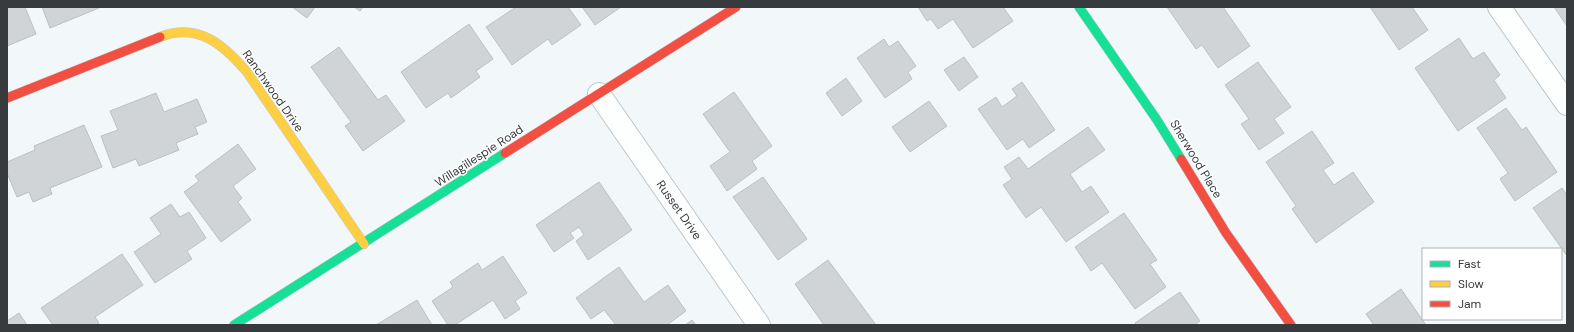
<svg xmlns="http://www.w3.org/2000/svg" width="1574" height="332" font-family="'DM Sans',sans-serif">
	<rect width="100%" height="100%" fill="#f2f7fa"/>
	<path fill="#d0d4d6" stroke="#bec1c4" d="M 7,7 L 25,7 L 36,34 L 7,46 Z
		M 42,7 L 99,7 L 99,8 L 50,28 Z
		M 292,7 L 315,7 L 307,18 Z
		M 354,7 L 363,7 L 360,11 Z
		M 516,7 L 568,7 L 581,25 L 552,45 L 548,39 L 512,65 L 486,27 Z
		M 582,7 L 621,7 L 595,25 Z
		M 918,7 L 1003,7 L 1013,21 L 973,48 L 953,19 L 938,29 L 931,19 L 927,21 Z
		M 1167,7 L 1223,7 L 1250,46 L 1218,68 L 1202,45 L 1196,49 Z
		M 1370,7 L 1412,7 L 1428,30 L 1399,50 Z
		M 1554,7 L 1567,7 L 1567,26 Z
		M 469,24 L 493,59 L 476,71 L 480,77 L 451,98 L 448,93 L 426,108 L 401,72 Z
		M 1459,38 L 1473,59 L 1484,52 L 1500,75 L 1494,80 L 1506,98 L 1458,131 L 1415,68 Z
		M 884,39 L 889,47 L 898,41 L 916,66 L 908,72 L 912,79 L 885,98 L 857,58 Z
		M 339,47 L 378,100 L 386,95 L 405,121 L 363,151 L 345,126 L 351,122 L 311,67 Z
		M 964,57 L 978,77 L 959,91 L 944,70 Z
		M 1258,62 L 1291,107 L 1274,119 L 1284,133 L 1259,150 L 1241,124 L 1249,119 L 1225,85 Z
		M 846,78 L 862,101 L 842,116 L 826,93 Z
		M 1022,82 L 1055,130 L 1029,148 L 1023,139 L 1007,150 L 978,109 L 996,97 L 1002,107 L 1017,96 L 1012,89 Z
		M 734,92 L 772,146 L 752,161 L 757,169 L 727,191 L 710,166 L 730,152 L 703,114 Z
		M 156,93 L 164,112 L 197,99 L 207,122 L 195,127 L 198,134 L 176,143 L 179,150 L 139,166 L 136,159 L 113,168 L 101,136 L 118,130 L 110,111 Z
		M 929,101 L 947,126 L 910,152 L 892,127 Z
		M 1506,108 L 1522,130 L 1526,127 L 1557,172 L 1515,201 L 1500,179 L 1508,173 L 1477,128 Z
		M 84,125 L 102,167 L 50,188 L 52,194 L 33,202 L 29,192 L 17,197 L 7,173 L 7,162 L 35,150 L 34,146 Z
		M 1088,127 L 1105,150 L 1070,174 L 1082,192 L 1091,186 L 1109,212 L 1066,242 L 1041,207 L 1026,218 L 1003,185 L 1012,179 L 1004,167 L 1019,157 L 1028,169 Z
		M 1312,131 L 1334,163 L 1323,170 L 1334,185 L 1353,172 L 1374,202 L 1316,243 L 1292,209 L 1296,206 L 1266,162 Z
		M 238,144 L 256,169 L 233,186 L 242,198 L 238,202 L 251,220 L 221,242 L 184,192 L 199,181 L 195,176 Z
		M 763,177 L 807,239 L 778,260 L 733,197 Z
		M 599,182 L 632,230 L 588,260 L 576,241 L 584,235 L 579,227 L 570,233 L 574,238 L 554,252 L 536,225 Z
		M 1562,188 L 1567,195 L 1567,256 L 1533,208 Z
		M 171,204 L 180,217 L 189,212 L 206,238 L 187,251 L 192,259 L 155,283 L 134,252 L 161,234 L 150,218 Z
		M 1124,213 L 1157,260 L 1150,264 L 1166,287 L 1135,309 L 1102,263 L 1091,271 L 1075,247 Z
		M 122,254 L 143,285 L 95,317 L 99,323 L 96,325 L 53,325 L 41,308 Z
		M 503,256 L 527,293 L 515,301 L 520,309 L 505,319 L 493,300 L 455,325 L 448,325 L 432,301 L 453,287 L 450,282 L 478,263 L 482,270 Z
		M 828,260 L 876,325 L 824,325 L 795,284 Z
		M 619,267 L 644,302 L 668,285 L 686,311 L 667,325 L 616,325 L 604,310 L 591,319 L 576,298 Z
		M 1401,289 L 1426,325 L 1374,325 L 1366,314 Z
		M 1180,292 L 1200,321 L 1194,325 L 1136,325 L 1135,323 Z
		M 417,300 L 432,325 L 376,325 Z
		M 19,313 L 27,325 L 7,325 L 7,321 Z
		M 692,320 L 696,325 L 685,325 Z"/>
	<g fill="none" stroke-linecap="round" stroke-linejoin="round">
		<defs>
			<path id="street" d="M 1499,7 L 1567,104
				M 599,94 L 759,325"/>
			<path id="fast" d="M 1079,7 L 1157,120 L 1181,159
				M 234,325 L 505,153"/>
			<path id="slow" d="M 160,37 C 198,22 224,45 247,72 L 364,244"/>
			<path id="jam" d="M 7,98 L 160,37
				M 505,153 L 736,7
				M 1181,159 L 1226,233 L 1291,325"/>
		</defs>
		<use href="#street" stroke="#c3c6c8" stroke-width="24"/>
		<use href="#fast" stroke="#c3c6c8" stroke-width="10"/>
		<use href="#slow" stroke="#c3c6c8" stroke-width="10"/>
		<use href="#jam" stroke="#c3c6c8" stroke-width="10"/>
		<use href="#street" stroke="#fdfefe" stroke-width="22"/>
		<use href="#fast" stroke="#16e098" stroke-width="9"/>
		<use href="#slow" stroke="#ffcf43" stroke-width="9"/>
		<use href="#jam" stroke="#f24e42" stroke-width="9"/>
	</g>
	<g text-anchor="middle" stroke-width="3" stroke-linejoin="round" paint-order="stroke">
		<g font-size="12" fill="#373b3d" stroke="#fff">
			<text transform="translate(273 91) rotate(55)" y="4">Ranchwood Drive</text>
			<text transform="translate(479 156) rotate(-33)" y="4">Willagillespie Road</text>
			<text transform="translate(1196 159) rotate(59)" y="4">Sherwood Place</text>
			<text transform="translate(679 210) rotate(55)" y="4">Russet Drive</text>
		</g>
	</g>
	<rect width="1574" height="332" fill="none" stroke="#373b3d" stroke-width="16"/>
	<rect x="1422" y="248" width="140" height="72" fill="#ffffff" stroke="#afb1b1"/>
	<rect x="1430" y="261" width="20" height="6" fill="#16e098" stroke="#afb1b1"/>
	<text x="1458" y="268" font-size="12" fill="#373b3d">Fast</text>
	<rect x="1430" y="281" width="20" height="6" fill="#ffcf43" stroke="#afb1b1"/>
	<text x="1458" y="288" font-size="12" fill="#373b3d">Slow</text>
	<rect x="1430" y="301" width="20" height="6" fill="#f24e42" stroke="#afb1b1"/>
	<text x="1458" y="308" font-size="12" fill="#373b3d">Jam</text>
</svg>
